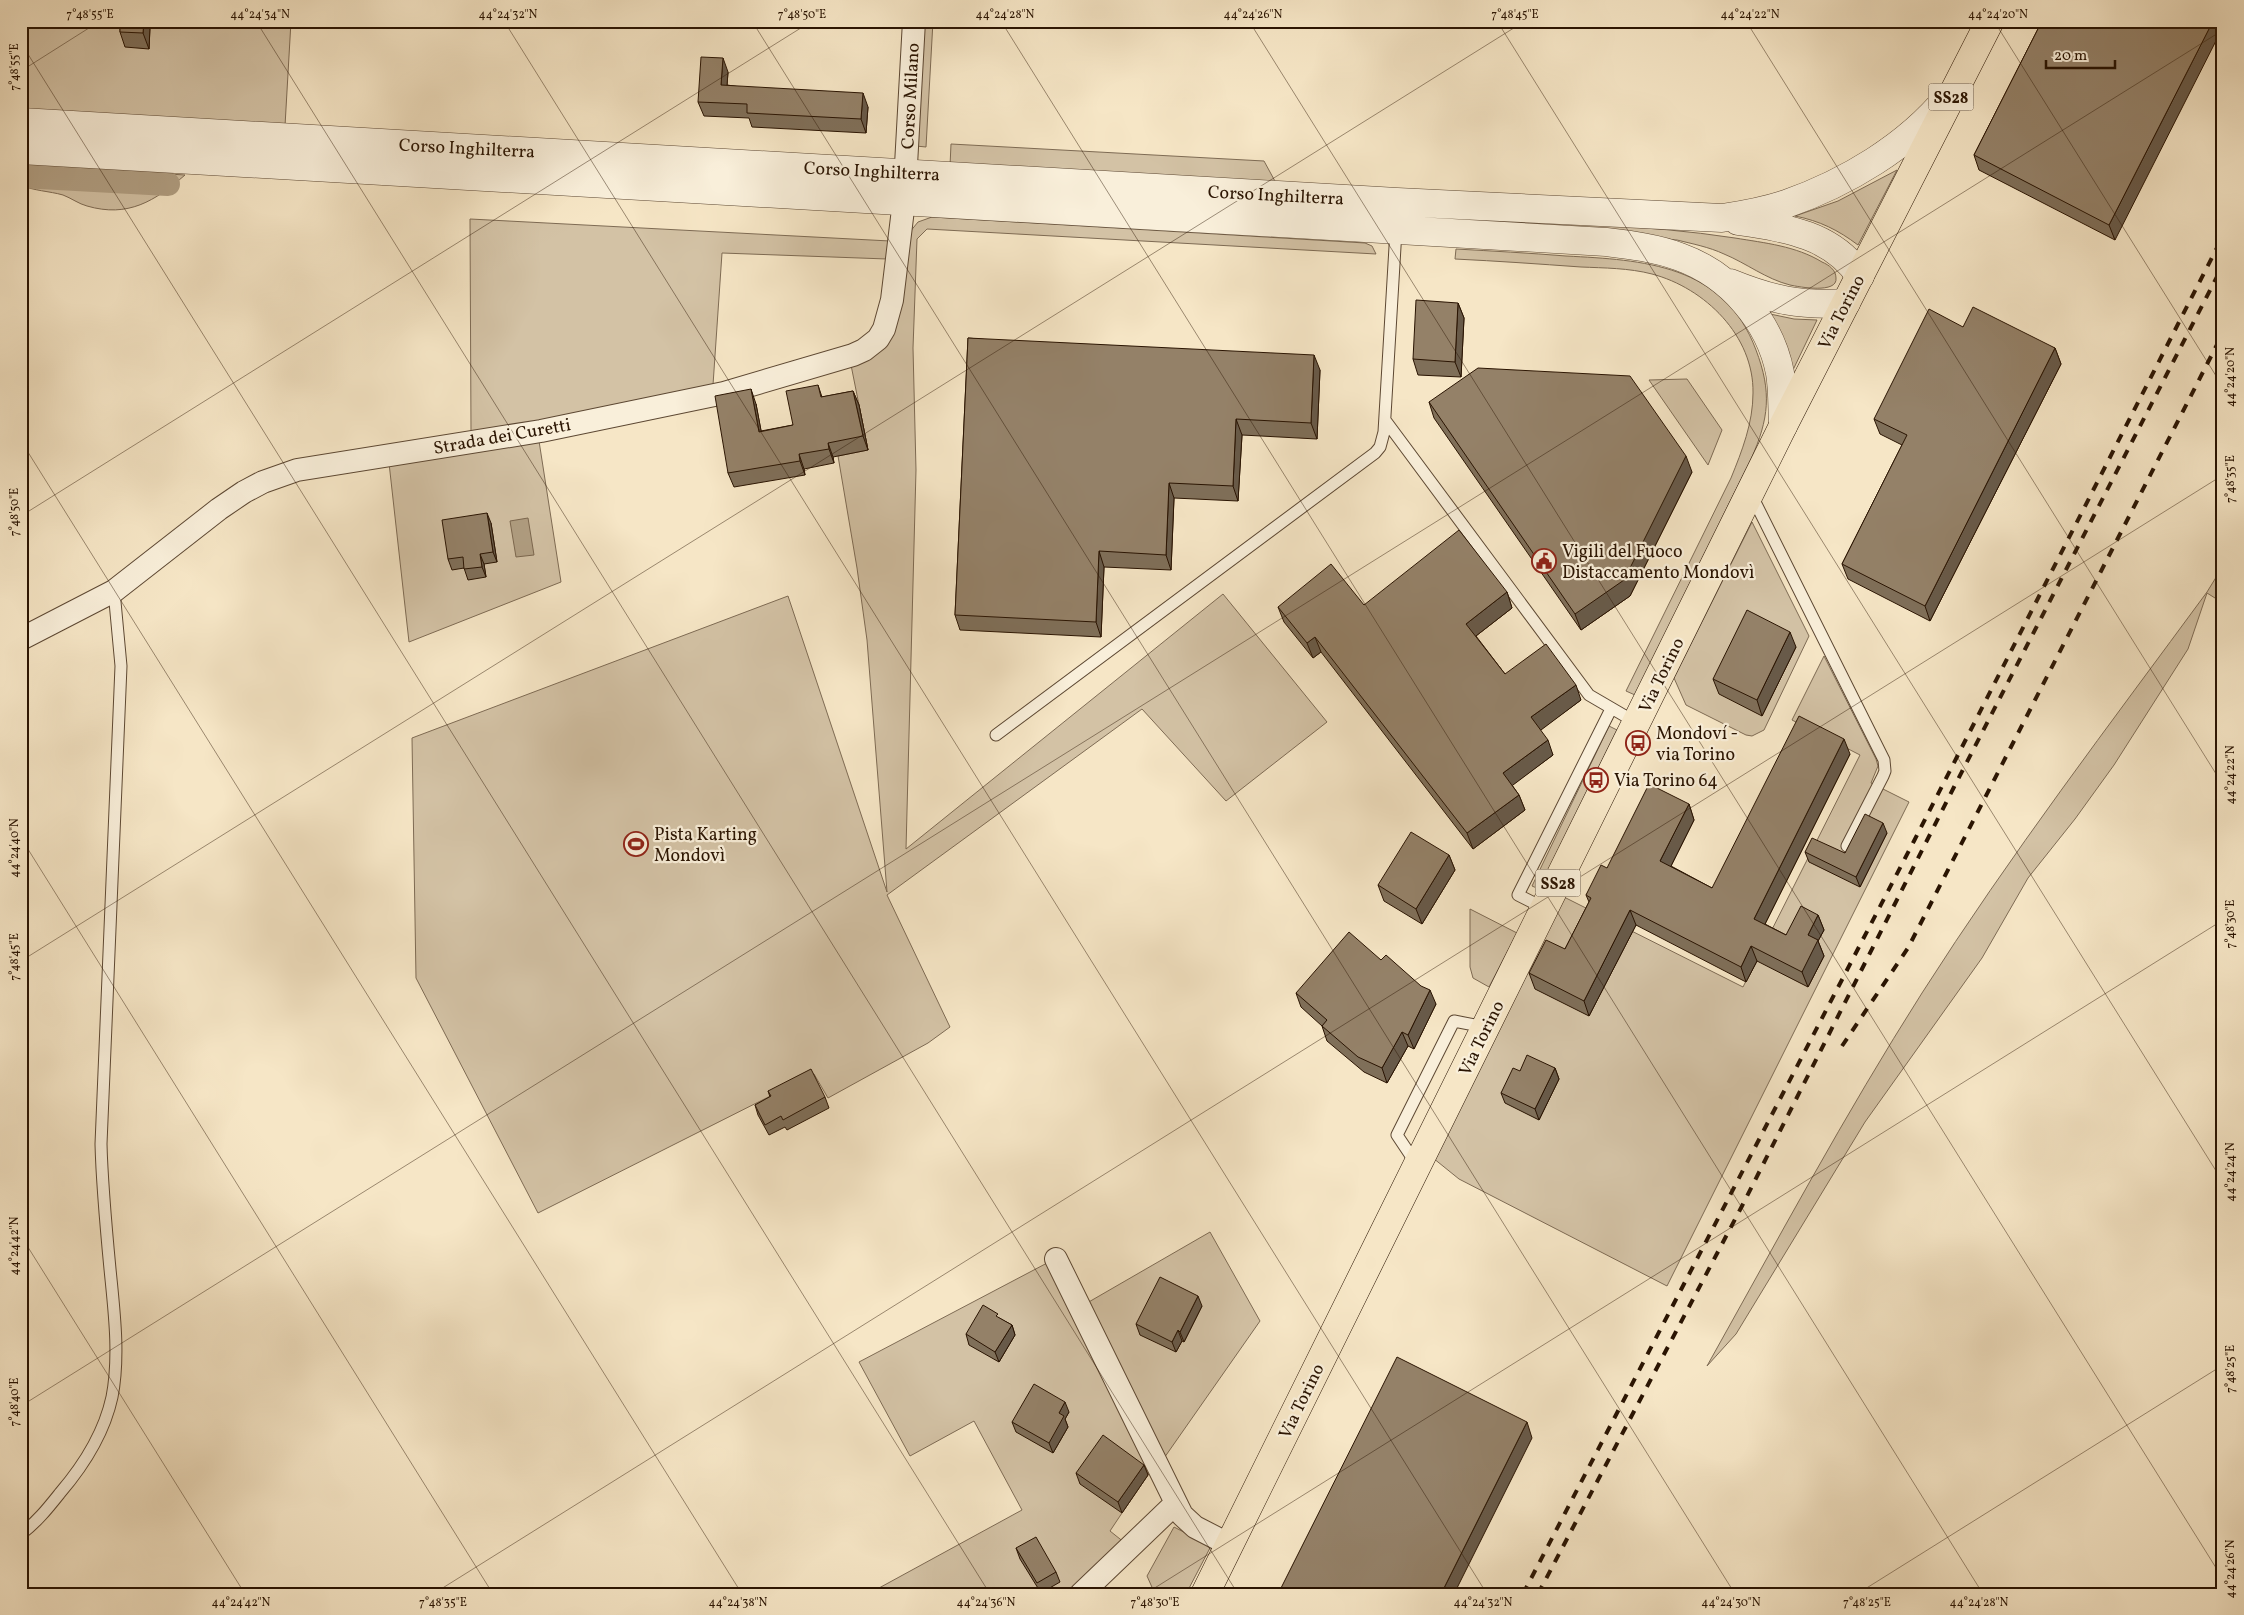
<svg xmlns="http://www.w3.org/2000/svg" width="2244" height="1615" font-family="Vollkorn,serif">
	<rect width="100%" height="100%" fill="#f6e6c6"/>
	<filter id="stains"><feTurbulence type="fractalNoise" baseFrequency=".004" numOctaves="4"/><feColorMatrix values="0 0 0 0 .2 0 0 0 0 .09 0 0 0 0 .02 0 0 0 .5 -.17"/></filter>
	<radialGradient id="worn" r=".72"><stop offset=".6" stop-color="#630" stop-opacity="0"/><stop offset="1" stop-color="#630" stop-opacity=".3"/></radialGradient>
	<path fill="#d3c2a5" stroke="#7e6b54" d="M 21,21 L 291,21 L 285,126 L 21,109 Z
		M 923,21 L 933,21 L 926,147 L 916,146 Z
		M 951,144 L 1264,161 L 1276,183 L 950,166 Z
		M 21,165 L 185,175 C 155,201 128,218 87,206 C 79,204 71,198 63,195 C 49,191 34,191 21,185 Z
		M 1897,170 L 1858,245 C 1838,230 1820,221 1795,216 L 1838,201 Z
		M 932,217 L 1365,243 L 1372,246 L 1376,254 L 927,229 L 917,239 L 913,348 L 916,470 L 906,849 L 1223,594 L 1327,722 L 1226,801 L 1142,709 L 887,895 L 950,1027 L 928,1043 L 828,1098 L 814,1074 L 538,1213 L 416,978 L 412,738 L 788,596 L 887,892 L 867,640 L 857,568 L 838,456 L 868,450 L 851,365 L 868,356 L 909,233 L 918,222 Z
		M 470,219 L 890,241 L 887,259 L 722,253 L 713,385 L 539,422 L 471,433 Z
		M 1458,219 C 1551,223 1644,224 1735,238 C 1765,243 1796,246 1822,262 C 1829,265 1836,270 1836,278 C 1838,294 1799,287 1790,285 C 1766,279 1746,263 1724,254 C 1709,247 1693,244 1677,240 L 1459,222 Z
		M 1456,249 C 1492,251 1529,253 1566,256 C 1643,260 1724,264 1756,350 C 1772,392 1769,419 1751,459 L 1635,695 L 1626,691 L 1731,478 C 1742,451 1753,423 1753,393 C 1754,336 1705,288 1652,274 C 1629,268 1604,268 1581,267 C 1539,264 1497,261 1455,259 Z
		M 1770,314 L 1794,319 L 1817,320 L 1792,372 L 1786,344 Z
		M 1687,379 L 1722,430 L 1708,465 L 1649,380 Z
		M 539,441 L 561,582 L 409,642 L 389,463 Z
		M 1752,522 L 1809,636 L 1764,730 L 1752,736 L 1746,735 L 1686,705 L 1674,678 Z
		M 2223,566 L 2223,603 L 2207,593 L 2188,649 L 2114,765 L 2075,819 L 2028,878 L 1982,958 L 1865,1122 L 1736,1334 L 1707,1366 C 1777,1241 1845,1114 1922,993 C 2010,855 2110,724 2207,592 Z
		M 1824,656 L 1876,759 L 1878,766 L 1871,783 L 1909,802 L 1667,1286 L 1459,1179 L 1433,1158 L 1564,897 L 1743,987 L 1860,755 L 1792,720 Z
		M 1609,726 L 1617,730 L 1539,889 L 1532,886 Z
		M 1470,909 L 1517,933 L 1489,987 L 1473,978 L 1470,967 Z
		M 1210,1232 L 1260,1321 L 1162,1461 L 1087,1303 Z
		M 1049,1262 L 1151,1469 L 1148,1475 L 1106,1446 L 1122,1513 L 1110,1531 L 1125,1543 L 1073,1594 L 868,1594 L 1022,1510 L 974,1421 L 910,1456 L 859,1362 Z
		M 1174,1527 L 1211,1546 L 1186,1594 L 1155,1594 L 1147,1576 Z"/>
	<path fill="#b19f83" stroke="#7b674f" d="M 528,518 L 534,555 L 516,557 L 510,521 Z"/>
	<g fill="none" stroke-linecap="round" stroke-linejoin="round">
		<path stroke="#b19f83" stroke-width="24" d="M 21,176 L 168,184"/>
		<defs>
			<path id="service" d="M 1385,420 L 1589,695 L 1637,723
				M 1751,494 L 1884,760 L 1885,771 L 1883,776 L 1847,846
				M 996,735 L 1375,453 L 1380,447 L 1384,432 L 1396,230
				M 1544,908 L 1518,895 L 1611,709
				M 1417,1165 L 1397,1135 L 1454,1021 L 1485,1027
				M 21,1534 C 37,1522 48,1508 60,1493 C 84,1465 104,1434 112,1397 C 120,1356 114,1310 110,1269 C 106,1227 102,1185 101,1144 L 121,666 L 114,591"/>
			<path id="minor" d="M 21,639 L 114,591 L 219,509 L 244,492 L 263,482 L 297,470 L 541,431 L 724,393 L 853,355 L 864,350 L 878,339 L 884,329 L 892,300 L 904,201 L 914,21
				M 1056,1259 L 1182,1515 L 1195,1527 L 1230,1545
				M 1081,1594 L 1176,1503"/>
			<path id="tertiary" d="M 21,122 L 1397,202 L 1722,218 C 1743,215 1765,211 1786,204 C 1846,183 1907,147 1948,97
				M 21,150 L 1606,242 C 1631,245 1656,248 1680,257 C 1730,275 1770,321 1780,373 C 1783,391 1782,409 1783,426
				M 1738,221 C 1785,228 1832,234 1860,276
				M 1730,283 C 1772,300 1800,306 1846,303"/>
			<path id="primary" d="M 1205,1594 L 1783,426 L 1990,21"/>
		</defs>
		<use href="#service" stroke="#5d4833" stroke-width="13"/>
		<use href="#minor" stroke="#5d4833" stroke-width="24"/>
		<use href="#tertiary" stroke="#5d4833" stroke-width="29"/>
		<use href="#primary" stroke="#2a1402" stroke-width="29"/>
		<use href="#service" stroke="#f9efda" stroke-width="11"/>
		<use href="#minor" stroke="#f9efda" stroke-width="22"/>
		<use href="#tertiary" stroke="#f9efda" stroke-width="28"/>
		<use href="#primary" stroke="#f6e6c6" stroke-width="28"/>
		<path stroke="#2a1402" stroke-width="4" stroke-dasharray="9 9" stroke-linecap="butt" d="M 1842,1046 L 1908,948 L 2223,333
			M 1523,1594 L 1914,841 L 2223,236
			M 1538,1594 L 1742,1206 L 1954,787 L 2223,265"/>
	</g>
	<path fill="#7f6f59" stroke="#2a1402" d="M 120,21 L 148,21 L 150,27 L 149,49 L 125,47 L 120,32 Z
		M 2042,21 L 2115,240 L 1979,170 L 1974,155 Z
		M 728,72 L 727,85 L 868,107 L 866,133 L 752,127 L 749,118 L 704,116 L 698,102 Z
		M 1458,303 L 1464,318 L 1461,377 L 1418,375 L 1413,359 Z
		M 1963,327 L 2055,348 L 2061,364 L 1930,621 L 1848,579 L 1842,564 L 1902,445 L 1880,434 L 1874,419 Z
		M 968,338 L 1320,370 L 1317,439 L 1242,435 L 1238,501 L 1174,498 L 1171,570 L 1104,567 L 1101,637 L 960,630 L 955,615 Z
		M 818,385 L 822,397 L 853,391 L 859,405 L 868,450 L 833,457 L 834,463 L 804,469 L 805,475 L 734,487 L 728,473 L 756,404 L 761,431 L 793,425 Z
		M 1429,402 L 1692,472 L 1630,596 L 1581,630 L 1434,418 Z
		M 491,523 L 497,562 L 484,564 L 486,577 L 468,580 L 464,568 L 452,570 L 448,559 Z
		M 1507,592 L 1512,608 L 1476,636 L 1505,674 L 1581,700 L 1540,730 L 1553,755 L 1512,785 L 1519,795 L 1525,810 L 1473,849 L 1321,652 L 1313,658 L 1284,622 L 1278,607 L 1364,605 Z
		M 1796,647 L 1762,716 L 1719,694 L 1713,679 Z
		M 1850,754 L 1765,924 L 1786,935 L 1818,915 L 1824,930 L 1818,941 L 1824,956 L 1808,987 L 1757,961 L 1746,982 L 1636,925 L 1589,1016 L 1535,989 L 1529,973 L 1565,949 L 1589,902 L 1586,895 L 1607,868 L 1689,804 L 1694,820 L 1671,866 L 1712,888 Z
		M 1887,833 L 1860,887 L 1809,862 L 1805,852 L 1845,853 Z
		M 1449,855 L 1455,870 L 1422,924 L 1384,901 L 1378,885 Z
		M 1381,960 L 1436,1004 L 1414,1049 L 1408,1046 L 1387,1083 L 1364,1072 L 1327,1041 L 1322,1026 L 1301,1007 L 1296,993 Z
		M 1555,1068 L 1559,1079 L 1539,1120 L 1505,1103 L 1501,1093 L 1520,1071 Z
		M 768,1091 L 825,1097 L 829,1108 L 787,1130 L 785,1127 L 769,1135 L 758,1115 L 755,1105 L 770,1097 Z
		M 1202,1306 L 1184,1342 L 1182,1341 L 1176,1352 L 1140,1335 L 1136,1324 Z
		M 999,1318 L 1012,1325 L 1015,1335 L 999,1362 L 969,1345 L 966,1334 Z
		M 1069,1412 L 1065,1419 L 1068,1427 L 1053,1453 L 1016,1432 L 1012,1422 Z
		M 1144,1465 L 1148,1475 L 1122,1513 L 1080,1484 L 1076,1473 Z
		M 1016,1548 L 1056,1572 L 1060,1582 L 1041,1593 L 1020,1559 Z"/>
	<path fill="#685a49" stroke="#2a1402" d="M 144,21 L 148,21 L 150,27 L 149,49 L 143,33 Z
		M 2213,21 L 2223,21 L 2223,27 L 2115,240 L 2109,225 Z
		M 723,58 L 728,72 L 726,99 L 721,85 Z
		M 863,93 L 868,107 L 866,133 L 861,119 Z
		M 1458,303 L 1464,318 L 1461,377 L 1455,362 Z
		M 2055,348 L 2061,364 L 1930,621 L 1925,606 Z
		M 1314,355 L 1320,370 L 1317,439 L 1311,423 Z
		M 751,389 L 756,404 L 764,446 L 759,432 Z
		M 853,391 L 859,405 L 868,450 L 863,436 Z
		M 1236,419 L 1242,435 L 1238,501 L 1233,486 Z
		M 828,443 L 833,457 L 834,463 L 829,449 Z
		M 799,454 L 804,469 L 805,475 L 800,461 Z
		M 1686,456 L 1692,472 L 1630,596 L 1581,630 L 1575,614 Z
		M 1169,483 L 1174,498 L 1171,570 L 1166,555 Z
		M 487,513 L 491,523 L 497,562 L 493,552 Z
		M 1099,551 L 1104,567 L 1101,637 L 1096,622 Z
		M 480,554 L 484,564 L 486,577 L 482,567 Z
		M 1507,592 L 1512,608 L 1472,639 L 1466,624 Z
		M 1790,632 L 1796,647 L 1762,716 L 1757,700 Z
		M 1315,637 L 1321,652 L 1313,658 L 1307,643 Z
		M 1576,685 L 1581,700 L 1537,733 L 1531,717 Z
		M 1844,739 L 1850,754 L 1760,934 L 1754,919 Z
		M 1548,740 L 1553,755 L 1509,788 L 1503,773 Z
		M 1519,795 L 1525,810 L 1473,849 L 1467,833 Z
		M 1689,804 L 1694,820 L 1666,876 L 1660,861 Z
		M 1883,823 L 1887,833 L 1860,887 L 1856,877 Z
		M 1449,855 L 1455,870 L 1422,924 L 1416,909 Z
		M 1630,910 L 1636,925 L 1589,1016 L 1584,1001 Z
		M 1818,915 L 1824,930 L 1818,941 L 1824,956 L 1808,987 L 1802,972 L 1808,935 Z
		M 1751,946 L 1757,961 L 1746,982 L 1741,967 Z
		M 1430,990 L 1436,1004 L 1414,1049 L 1408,1035 Z
		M 1402,1032 L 1408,1046 L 1387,1083 L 1382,1068 Z
		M 1555,1068 L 1559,1079 L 1539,1120 L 1535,1109 Z
		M 1198,1296 L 1202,1306 L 1184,1342 L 1180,1332 Z
		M 1012,1325 L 1015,1335 L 999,1362 L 995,1352 Z
		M 1178,1330 L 1182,1341 L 1176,1352 L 1172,1342 Z
		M 1065,1402 L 1069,1412 L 1065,1419 L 1068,1427 L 1053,1453 L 1049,1443 L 1059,1413 Z
		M 1527,1422 L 1532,1438 L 1454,1594 L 1441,1594 Z
		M 1144,1465 L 1148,1475 L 1122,1513 L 1118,1502 Z"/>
	<path fill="#948168" stroke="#2a1402" d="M 120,21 L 144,21 L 143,33 L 120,32 Z
		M 2042,21 L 2213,21 L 2109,225 L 1974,155 Z
		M 701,57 L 723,58 L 721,85 L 863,93 L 861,119 L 747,113 L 747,104 L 698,102 Z
		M 1416,300 L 1458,303 L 1455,362 L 1413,359 Z
		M 1973,307 L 2055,348 L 1925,606 L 1842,564 L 1907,435 L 1874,419 L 1929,309 L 1963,327 Z
		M 968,338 L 1314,355 L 1311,423 L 1236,419 L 1233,486 L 1169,483 L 1166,555 L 1099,551 L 1096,622 L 955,615 Z
		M 1478,368 L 1630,376 L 1686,456 L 1624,580 L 1575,614 L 1429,402 Z
		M 818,385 L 821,397 L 853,391 L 863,436 L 828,443 L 829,449 L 799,454 L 800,461 L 728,473 L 715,396 L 751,389 L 759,432 L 793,425 L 786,391 Z
		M 487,513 L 493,552 L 480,554 L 482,567 L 464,569 L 463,557 L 448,559 L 442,520 Z
		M 1459,530 L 1507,592 L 1466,624 L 1505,674 L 1546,644 L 1576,685 L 1531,717 L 1548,740 L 1503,773 L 1519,795 L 1467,833 L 1315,637 L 1307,643 L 1278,607 L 1331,564 L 1364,605 Z
		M 1747,610 L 1790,632 L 1757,700 L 1713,679 Z
		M 1799,716 L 1844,739 L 1754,919 L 1786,935 L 1801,906 L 1818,915 L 1808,935 L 1818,940 L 1802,972 L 1751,946 L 1741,967 L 1630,910 L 1584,1001 L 1529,973 L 1546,940 L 1565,949 L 1591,898 L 1586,895 L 1601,865 L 1607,868 L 1649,784 L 1689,804 L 1660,861 L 1712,888 Z
		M 1865,814 L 1883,823 L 1856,877 L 1805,852 L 1812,838 L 1845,853 Z
		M 1411,832 L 1449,855 L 1416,909 L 1378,885 Z
		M 1349,932 L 1381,960 L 1386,955 L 1421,986 L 1430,990 L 1408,1035 L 1402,1032 L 1382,1068 L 1358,1057 L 1322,1026 L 1327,1020 L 1296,993 Z
		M 1527,1055 L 1555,1068 L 1535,1109 L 1501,1093 L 1513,1068 L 1520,1071 Z
		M 811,1069 L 825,1097 L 783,1120 L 781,1116 L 765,1125 L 755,1105 L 771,1096 L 768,1091 Z
		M 1160,1277 L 1198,1296 L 1180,1332 L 1178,1330 L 1172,1342 L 1136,1324 Z
		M 983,1305 L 998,1314 L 996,1316 L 1012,1325 L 995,1352 L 966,1334 Z
		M 1397,1357 L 1527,1422 L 1441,1594 L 1278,1594 Z
		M 1034,1384 L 1065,1402 L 1059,1413 L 1064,1416 L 1049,1443 L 1012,1422 Z
		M 1103,1435 L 1144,1465 L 1118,1502 L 1076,1473 Z
		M 1036,1537 L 1056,1572 L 1037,1583 L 1016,1548 Z"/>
	<path fill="none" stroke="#2a1402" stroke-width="1" stroke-opacity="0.45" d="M 256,21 L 1238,1594M 504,21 L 1487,1594M 752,21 L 1735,1594M 1001,21 L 1983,1594M 1249,21 L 2223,1579M 1497,21 L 2223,1182M 1746,21 L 2223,785M 1994,21 L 2223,387M 21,43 L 990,1594M 21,71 L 100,21M 21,441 L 742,1594M 21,516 L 812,21M 21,838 L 493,1594M 21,961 L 1525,21M 21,1236 L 245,1594M 21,1406 L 2223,30M 433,1594 L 2223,475M 1145,1594 L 2223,920M 1857,1594 L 2223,1365"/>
	<defs>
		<symbol id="civic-ring" viewBox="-11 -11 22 22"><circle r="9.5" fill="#f9efda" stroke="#8f2418" stroke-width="1.5"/><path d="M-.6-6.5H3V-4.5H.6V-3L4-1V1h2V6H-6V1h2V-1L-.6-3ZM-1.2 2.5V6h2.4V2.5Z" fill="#8f2418"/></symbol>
		<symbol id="bus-ring" viewBox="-11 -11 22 22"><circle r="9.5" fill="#f9efda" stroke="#8f2418" stroke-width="1.5"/><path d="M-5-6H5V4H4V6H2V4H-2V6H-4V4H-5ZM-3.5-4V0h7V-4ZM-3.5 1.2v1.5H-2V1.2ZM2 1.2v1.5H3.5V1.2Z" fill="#8f2418"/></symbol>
		<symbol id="stadium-ring" viewBox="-11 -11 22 22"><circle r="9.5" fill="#f9efda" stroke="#8f2418" stroke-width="1.5"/><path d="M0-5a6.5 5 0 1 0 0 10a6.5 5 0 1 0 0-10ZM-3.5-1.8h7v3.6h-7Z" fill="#8f2418"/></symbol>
	</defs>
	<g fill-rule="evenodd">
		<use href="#civic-ring" x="1530" y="547" width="28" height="28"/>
		<use href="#bus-ring" x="1624" y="729" width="28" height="28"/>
		<use href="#bus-ring" x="1582" y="766" width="28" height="28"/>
		<use href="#stadium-ring" x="622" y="830" width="28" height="28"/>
	</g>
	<g text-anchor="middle" stroke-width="4.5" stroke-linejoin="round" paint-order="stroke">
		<g fill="#f9efda" stroke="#685643" stroke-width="1">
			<rect x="1928.5" y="83.5" width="45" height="27" rx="4"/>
			<rect x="1535.5" y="869.5" width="45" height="27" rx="4"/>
		</g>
		<g font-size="16" font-weight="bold" fill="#2a1402">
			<text x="1951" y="103">SS28</text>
			<text x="1558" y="889">SS28</text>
		</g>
		<g font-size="18" fill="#2a1402" stroke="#f9efda">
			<text transform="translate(910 96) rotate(-87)" y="6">Corso Milano</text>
			<text transform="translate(467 148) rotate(3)" y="6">Corso Inghilterra</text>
			<text transform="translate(872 171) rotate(3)" y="6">Corso Inghilterra</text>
			<text transform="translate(1276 195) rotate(3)" y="6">Corso Inghilterra</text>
			<text transform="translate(1841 312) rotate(-63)" y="6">Via Torino</text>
			<text transform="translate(502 436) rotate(-10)" y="6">Strada dei Curetti</text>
			<text transform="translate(1661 675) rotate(-64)" y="6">Via Torino</text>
			<text transform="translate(1481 1038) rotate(-64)" y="6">Via Torino</text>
			<text transform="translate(1301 1401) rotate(-64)" y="6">Via Torino</text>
		</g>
		<g font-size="18" fill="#2a1402" stroke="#f9efda" text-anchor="start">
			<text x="1562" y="557">Vigili del Fuoco<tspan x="1562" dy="21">Distaccamento Mondovì</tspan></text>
			<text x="1656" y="739">Mondoví -<tspan x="1656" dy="21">via Torino</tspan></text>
			<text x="1614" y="786">Via Torino 64</text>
			<text x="654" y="840">Pista Karting<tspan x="654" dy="21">Mondovì</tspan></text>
		</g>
	</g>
	<rect width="2244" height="1615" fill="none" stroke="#f6e6c6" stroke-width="55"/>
	<path d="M2046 60v8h69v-8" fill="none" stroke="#2a1402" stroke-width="2.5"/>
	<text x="2054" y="60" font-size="15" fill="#2a1402" stroke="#f9efda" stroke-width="4" paint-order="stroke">20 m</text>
	<rect x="28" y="28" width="2188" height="1560" fill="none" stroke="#2a1402" stroke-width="2"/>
	<g font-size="12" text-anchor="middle" fill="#2a1402">
		<text x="90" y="18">7°48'55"E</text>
		<text x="260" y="18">44°24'34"N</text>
		<text x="508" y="18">44°24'32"N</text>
		<text x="802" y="18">7°48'50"E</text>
		<text x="1005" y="18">44°24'28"N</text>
		<text x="1253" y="18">44°24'26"N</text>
		<text x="1515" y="18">7°48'45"E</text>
		<text x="1750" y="18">44°24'22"N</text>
		<text x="1998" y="18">44°24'20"N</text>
		<text transform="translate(14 67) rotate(-90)" y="4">7°48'55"E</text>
		<text transform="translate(2230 377) rotate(-90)" y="4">44°24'20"N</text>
		<text transform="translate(2230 479) rotate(-90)" y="4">7°48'35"E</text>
		<text transform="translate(14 512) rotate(-90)" y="4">7°48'50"E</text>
		<text transform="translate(2230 775) rotate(-90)" y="4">44°24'22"N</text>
		<text transform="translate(14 848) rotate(-90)" y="4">44°24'40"N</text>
		<text transform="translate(2230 924) rotate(-90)" y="4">7°48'30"E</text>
		<text transform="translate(14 957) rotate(-90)" y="4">7°48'45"E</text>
		<text transform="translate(2230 1172) rotate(-90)" y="4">44°24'24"N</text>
		<text transform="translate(14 1246) rotate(-90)" y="4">44°24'42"N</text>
		<text transform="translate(2230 1369) rotate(-90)" y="4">7°48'25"E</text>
		<text transform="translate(14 1402) rotate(-90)" y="4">7°48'40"E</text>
		<text transform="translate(2230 1569) rotate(-90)" y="4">44°24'26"N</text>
		<text x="241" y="1606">44°24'42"N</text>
		<text x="443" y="1606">7°48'35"E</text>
		<text x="738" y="1606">44°24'38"N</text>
		<text x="986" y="1606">44°24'36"N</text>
		<text x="1155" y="1606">7°48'30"E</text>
		<text x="1483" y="1606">44°24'32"N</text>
		<text x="1731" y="1606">44°24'30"N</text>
		<text x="1867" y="1606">7°48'25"E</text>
		<text x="1979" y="1606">44°24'28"N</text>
	</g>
	<rect width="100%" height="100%" filter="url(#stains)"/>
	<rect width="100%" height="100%" fill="url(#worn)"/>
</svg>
